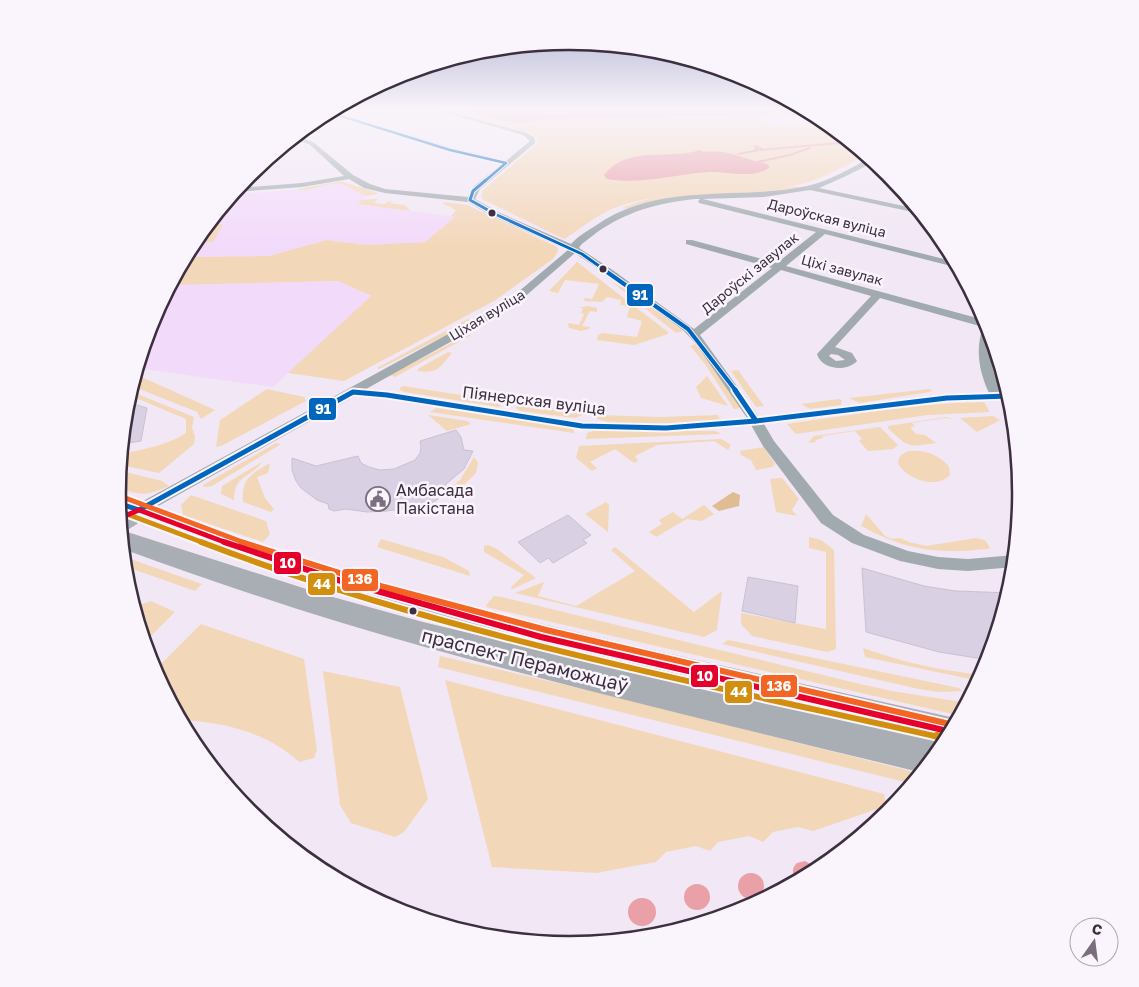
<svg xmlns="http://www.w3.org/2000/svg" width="1139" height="987" font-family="'Golos Text',sans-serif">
	<rect width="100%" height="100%" fill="#f1e7f5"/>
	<path fill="#f2dafa" d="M 773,109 L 808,111 L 831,126 L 767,126 L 758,115 L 779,115 Z
		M 331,184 L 349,184 L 371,193 L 359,204 L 455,217 L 425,242 L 367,245 L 327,240 L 269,256 L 186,257 L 194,242 L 223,207 L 236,204 L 241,194 L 294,190 Z
		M 338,281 L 372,297 L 273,387 L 137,368 L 152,320 L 171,285 Z"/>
	<path fill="#f3d7b9" d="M 444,109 L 465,109 L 507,121 L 530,121 L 541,119 L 759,116 L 768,126 L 831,126 L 867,155 C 846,165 823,179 801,184 C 741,197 679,186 620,206 C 599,213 582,228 564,239 L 484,200 L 481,197 L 483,190 L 538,143 L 538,138 L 529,133 Z
		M 341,181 L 378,193 C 364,201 356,189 344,185 C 328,180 314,192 298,190 L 298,189 Z
		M 796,186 L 800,188 C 752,193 704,194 655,202 C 645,204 631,210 622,208 C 668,187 745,193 796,186 Z
		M 373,199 L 378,199 L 374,203 L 384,204 L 389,201 L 392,201 L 390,203 L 405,205 L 410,211 L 358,204 L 361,200 Z
		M 446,202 L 467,205 L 557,247 L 558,251 L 553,259 L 494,301 L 344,381 L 288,373 L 371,296 L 338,281 L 171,285 L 186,257 L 269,256 L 327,240 L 367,245 L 425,242 L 455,217 L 451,216 L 456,210 L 442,203 Z
		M 223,224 L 213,242 L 193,243 L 208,225 Z
		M 577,262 L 668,332 L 668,334 L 634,345 L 597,340 L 598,335 L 602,333 L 637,337 L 642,321 L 627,317 L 630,306 L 620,305 L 621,300 L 607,297 L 602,302 L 584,301 L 585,298 L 592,299 L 599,284 L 565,280 L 558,293 L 549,291 Z
		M 612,282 L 628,291 L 683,331 L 676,333 Z
		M 588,306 L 597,308 L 597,312 L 590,311 L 582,326 L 590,327 L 589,329 L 581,331 L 569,328 L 568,323 L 579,325 L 584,314 L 581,313 L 583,308 L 578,308 Z
		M 468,319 L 471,320 L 470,323 L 379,369 L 377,368 Z
		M 467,335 L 471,335 L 395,377 L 390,375 Z
		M 695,344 L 741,408 L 734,409 L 705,364 L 690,346 Z
		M 989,350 L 996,350 L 1007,384 L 994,383 Z
		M 448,352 L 452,353 C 440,367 438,374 418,371 L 418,369 Z
		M 738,370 L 764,406 L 756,407 L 731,371 Z
		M 135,374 L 215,410 L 201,419 L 197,412 L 132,386 Z
		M 707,376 L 728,406 L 701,398 L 696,387 Z
		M 403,386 L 506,402 L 499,407 L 405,392 L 400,390 L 400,388 Z
		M 267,389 L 304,397 L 306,401 L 221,446 L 216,447 L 220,420 Z
		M 930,389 L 932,391 L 929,392 L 860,403 L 849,398 Z
		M 130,391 L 194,417 L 192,428 L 195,436 L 194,444 L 159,473 L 120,465 L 121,454 C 144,449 166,446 186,433 L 186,419 L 129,395 Z
		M 839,399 L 842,400 L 841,405 L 810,409 L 801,404 Z
		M 984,402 L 990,412 L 928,415 L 796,434 L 787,424 C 852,415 918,403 984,402 Z
		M 517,405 L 578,413 L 585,414 L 575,418 L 520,411 L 516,408 Z
		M 436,408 L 573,428 L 574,433 L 430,412 Z
		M 428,415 L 467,421 L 471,424 L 447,431 Z
		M 596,415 L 660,417 L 718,415 L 720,420 C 690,421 624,429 597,419 Z
		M 993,416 L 1000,420 L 977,432 L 960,418 Z
		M 946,417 L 955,419 L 945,418 L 912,423 L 915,426 L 910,427 L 916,434 L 925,435 L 936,443 C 908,447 908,448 888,428 L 888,426 Z
		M 880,427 L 898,445 L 893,449 L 868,451 L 859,441 L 862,439 L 855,431 L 822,436 L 823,438 L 815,440 L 816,442 L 808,443 L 814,436 Z
		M 593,431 L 716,431 L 721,434 L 586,439 L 587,433 Z
		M 721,439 L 731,445 L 728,450 L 714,441 L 657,445 L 635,456 L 638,461 L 634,463 L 615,449 L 590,462 L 597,468 L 592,471 L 576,458 L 579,446 Z
		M 276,443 L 281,444 L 212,486 L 204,487 L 203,485 Z
		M 764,447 L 775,464 L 772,467 L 756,470 L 751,460 L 741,455 L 740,451 Z
		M 909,451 C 924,450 939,454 949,467 L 950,475 C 936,490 906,479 898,463 C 899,455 902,454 909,451 Z
		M 474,457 L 478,463 L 476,473 L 463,486 L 459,485 L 452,490 L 449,489 L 460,480 Z
		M 262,462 C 251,478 234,474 234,500 L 221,494 L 222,486 Z
		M 270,463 L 268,473 L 257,477 L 265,498 L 274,509 L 271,512 L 243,502 C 241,479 251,474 270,463 Z
		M 121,471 L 162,481 L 169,486 C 147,496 140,496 118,487 Z
		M 782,478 L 799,499 L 792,510 L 797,516 L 776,512 L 770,479 Z
		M 191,495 L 266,521 L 270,534 L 263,542 L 183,515 L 181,505 Z
		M 606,502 L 609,505 L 608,532 L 585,514 Z
		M 704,505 L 714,514 L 702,521 L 687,519 L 656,537 L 649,532 L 662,524 L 659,520 L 673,512 L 682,519 Z
		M 866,514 L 885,536 L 892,539 L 900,538 L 909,542 L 926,546 L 976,538 L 985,540 L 990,548 L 988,549 C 936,554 908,551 861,526 Z
		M 809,537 L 821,540 L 834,550 L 836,649 L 827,652 L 752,636 L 741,624 L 741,613 L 826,629 L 826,552 L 809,548 Z
		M 381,539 L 443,557 L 469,571 L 470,576 L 377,547 Z
		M 488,545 L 497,549 L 536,578 L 513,589 L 510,588 L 524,575 L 484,552 L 484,546 Z
		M 615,547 L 694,612 L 722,591 L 717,630 L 704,637 L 515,593 L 544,582 L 538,596 L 576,606 L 635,571 L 611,550 Z
		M 123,557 L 133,560 L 202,584 L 195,591 L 124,566 Z
		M 494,596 L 502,597 L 856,683 L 892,691 L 968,703 L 961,716 L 486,607 L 487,604 Z
		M 151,601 L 175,612 L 144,643 L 134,607 Z
		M 201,624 L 304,659 L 317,750 L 314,758 L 299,762 C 267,732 223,722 180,720 L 154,671 Z
		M 728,640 L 959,688 L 962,691 L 939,692 L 919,689 L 722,644 Z
		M 863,648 C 902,662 942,671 983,675 L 980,681 L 865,657 Z
		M 440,656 L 592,691 L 922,774 L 913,784 L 438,667 Z
		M 323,671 L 400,687 L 428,799 L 404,832 L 395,837 L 351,823 L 340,805 Z
		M 445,680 L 884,794 L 886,806 L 813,831 L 798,827 L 773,832 L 763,842 L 749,836 L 718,842 L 710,851 L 696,846 L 666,852 L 656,862 L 596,873 L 492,867 Z"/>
	<path fill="#dfbd92" d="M 733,492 L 740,495 L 739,506 L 719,511 L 712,506 Z"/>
	<path fill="#e9a0a7" d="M 465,109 L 804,109 L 808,111 L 800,111 L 801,113 L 814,114 L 780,115 L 776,111 L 775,114 L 768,115 L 541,119 C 515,127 490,118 465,109 Z
		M 700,150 L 704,152 C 729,150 733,155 755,161 C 761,163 766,162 770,167 C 755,180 727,171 709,172 C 677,174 639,185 607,179 L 604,175 C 626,145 671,160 700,150 Z
		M 805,861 L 814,866 L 817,871 L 797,882 C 792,876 791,868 797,863 Z
		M738 886a13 13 0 1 1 26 0a13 13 0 1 1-26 0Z
		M684 897a13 13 0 1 1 26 0a13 13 0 1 1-26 0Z
		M628 912a14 14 0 1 1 28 0a14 14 0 1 1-28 0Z"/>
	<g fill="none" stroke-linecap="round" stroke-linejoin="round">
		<path stroke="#e9a0a7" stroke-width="2" d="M 753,151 L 757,149 L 755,146 L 762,149
			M 738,154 L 760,150 L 851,142
			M 757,162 L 790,155 L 810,148"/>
	</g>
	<path fill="#d9d0e4" stroke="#c9c2d1" d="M 127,402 L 147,408 L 141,441 L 122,444 Z
		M 456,430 L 461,437 L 464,450 L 473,451 L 464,469 L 446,484 L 437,500 L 432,503 L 426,501 L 408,508 L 387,511 L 367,512 L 346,509 L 334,511 L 329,509 L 328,504 L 317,500 L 301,488 L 296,481 L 292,470 L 292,458 L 316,466 L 358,456 L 361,463 L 369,467 L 380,470 L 394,469 L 415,460 L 420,453 L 421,447 L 420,441 Z
		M 568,515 L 591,535 L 583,540 L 587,543 L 553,563 L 548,558 L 540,563 L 518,542 Z
		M 862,568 L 924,586 L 956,591 L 1010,593 L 989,660 L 939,652 L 866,632 Z
		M 748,577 L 798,586 L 795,623 L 742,611 Z"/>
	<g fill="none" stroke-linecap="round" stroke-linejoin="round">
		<path fill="#a1abaf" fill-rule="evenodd" d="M 432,109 L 440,109 L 527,133 L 535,138 L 535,143 L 480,189 L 475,199 L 498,212 L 571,244 C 577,237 587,231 595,226 C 659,181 736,201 807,186 C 830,181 850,168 870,158 L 874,162 L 844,177 L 819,188 L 918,209 L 922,214 L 810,190 L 764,197 L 703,199 L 956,262 L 959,268 L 825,234 L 786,266 L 988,321 C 991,333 989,341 990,353 C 991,367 996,380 1001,392 L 1009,392 L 1011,399 L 947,402 L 764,424 L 774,441 L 833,515 L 864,535 L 908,551 L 938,557 L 968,559 L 1015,555 L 1014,567 L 968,571 L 938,569 L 900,561 L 852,543 L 821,523 L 763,446 L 751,425 L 666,432 L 582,430 L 387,399 L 355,396 L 144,514 L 139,515 L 134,514 L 131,510 L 134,506 L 505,303 L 568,250 L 492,216 L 468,202 L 385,193 L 364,188 L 349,179 L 302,187 L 235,192 L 238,188 L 302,183 L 344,176 L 309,144 L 292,139 L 296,136 L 313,142 L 353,175 L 370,184 L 385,189 L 468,197 L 474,186 L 502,164 L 448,151 L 326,113 L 331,111 L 452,148 L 506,161 L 530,141 L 523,135 ZM 695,199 L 700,199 L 698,201 L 699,203 L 816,232 L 777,263 L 692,240 L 686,240 L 686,244 L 772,268 L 694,329 L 614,271 L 579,248 C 582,242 591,238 596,233 C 627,211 658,203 695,199 ZM 575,253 L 608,275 L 684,331 L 696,344 L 747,418 L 666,424 L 582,422 L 366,389 L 513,307 ZM 781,270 L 871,296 L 817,354 C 821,369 846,373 857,361 L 852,353 L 835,347 L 880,298 L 983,327 C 975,350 979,371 989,393 L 947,394 L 759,417 L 700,335 ZM 831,354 L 838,355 L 845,360 L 836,361 L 829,356 Z"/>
		<path fill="#aab2b9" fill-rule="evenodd" d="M 139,503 L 147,505 L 150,510 C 144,520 132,529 121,532 L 119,514 L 131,505 Z"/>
		<path fill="#a9aeb4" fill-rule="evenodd" d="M 117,495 L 289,555 L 463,605 L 626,644 L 959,719 L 945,745 L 939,744 L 944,746 L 923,773 C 756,732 590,693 425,647 C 323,619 222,585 123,549 L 121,530 L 322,594 L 423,622 L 772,705 C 610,667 448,628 289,576 C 232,557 176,533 119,513 Z"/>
		<defs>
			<path id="bus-1-far3" d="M 328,112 L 450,150 L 506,163
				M 485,181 L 506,163"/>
			<path id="bus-1-far2" d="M 486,180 L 473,191 L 470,200 L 495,214 L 582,254 L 609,273"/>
			<path id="bus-1-far1" d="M 607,272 L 688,329 L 736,391"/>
			<path id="bus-1" d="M 735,390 L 756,421
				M 118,503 L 139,510 L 353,392 L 387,395 L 582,426 L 666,428 L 756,421 L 947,398 L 1010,396"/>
			<path id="bus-2-far2" d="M 119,511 L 204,543"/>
			<path id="bus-2-far1" d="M 201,542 C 439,633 695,682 943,738"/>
			<path id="bus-2" d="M 937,736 L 949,739"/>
			<path id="bus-3-far1" d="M 120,496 L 245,543"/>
			<path id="bus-3" d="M 241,542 L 384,587 L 546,630 L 954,725"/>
			<path id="bus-4-far1" d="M 120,518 L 139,510 L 227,543"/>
			<path id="bus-4" d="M 224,542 L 338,580 L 541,637 L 952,732"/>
		</defs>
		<use href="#bus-1-far3" stroke="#faf4fc" stroke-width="4.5"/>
		<use href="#bus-1-far2" stroke="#faf4fc" stroke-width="5"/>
		<use href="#bus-1-far1" stroke="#faf4fc" stroke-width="6"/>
		<use href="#bus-1" stroke="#faf4fc" stroke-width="9"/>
		<use href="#bus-2-far2" stroke="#faf4fc" stroke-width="9"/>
		<use href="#bus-2-far1" stroke="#faf4fc" stroke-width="10"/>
		<use href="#bus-2" stroke="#faf4fc" stroke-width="12"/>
		<use href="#bus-3-far1" stroke="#faf4fc" stroke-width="9"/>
		<use href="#bus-3" stroke="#faf4fc" stroke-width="10"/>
		<use href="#bus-4-far1" stroke="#faf4fc" stroke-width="9"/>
		<use href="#bus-4" stroke="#faf4fc" stroke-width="10"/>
		<use href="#bus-1-far3" stroke="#0065bd" stroke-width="2.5"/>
		<use href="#bus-1-far2" stroke="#0065bd" stroke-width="3"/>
		<use href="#bus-1-far1" stroke="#0065bd" stroke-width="4"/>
		<use href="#bus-1" stroke="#0065bd" stroke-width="5"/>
		<use href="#bus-2-far2" stroke="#d28e0d" stroke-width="5"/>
		<use href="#bus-2-far1" stroke="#d28e0d" stroke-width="6"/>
		<use href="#bus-2" stroke="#d28e0d" stroke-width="8"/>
		<use href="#bus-3-far1" stroke="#f26522" stroke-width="5"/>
		<use href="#bus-3" stroke="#f26522" stroke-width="6"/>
		<use href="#bus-4-far1" stroke="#e4002b" stroke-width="5"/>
		<use href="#bus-4" stroke="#e4002b" stroke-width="6"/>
	</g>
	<linearGradient id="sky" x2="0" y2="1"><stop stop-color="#a8acce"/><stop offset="0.44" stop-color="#f9f4fa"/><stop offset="1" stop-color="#f9f4fa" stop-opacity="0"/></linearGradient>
	<rect width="1139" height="247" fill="url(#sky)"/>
	<defs>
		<symbol id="civic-ring" viewBox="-11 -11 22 22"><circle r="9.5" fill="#faf4fc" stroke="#7b6f7f" stroke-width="1.5"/><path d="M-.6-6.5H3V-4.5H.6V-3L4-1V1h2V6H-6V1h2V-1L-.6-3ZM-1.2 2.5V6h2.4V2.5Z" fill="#7b6f7f"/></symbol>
	</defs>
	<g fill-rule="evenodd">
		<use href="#civic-ring" x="364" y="485" width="28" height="28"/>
	</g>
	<g fill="#3c2f40" stroke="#faf4fc" stroke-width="2">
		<circle cx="492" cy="213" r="4.5"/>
		<circle cx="603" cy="269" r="4.5"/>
		<circle cx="413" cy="611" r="4.5"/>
	</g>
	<g text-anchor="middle" stroke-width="5" stroke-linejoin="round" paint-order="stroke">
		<g font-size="14" fill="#3c2f40" stroke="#faf4fc">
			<text transform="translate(827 218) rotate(14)" y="5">Дароўская вуліца</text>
			<text transform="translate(842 270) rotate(15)" y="5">Ціхі завулак</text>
			<text transform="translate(750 273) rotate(-39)" y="5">Дароўскі завулак</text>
			<text transform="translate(487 315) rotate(-31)" y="5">Ціхая вуліца</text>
		</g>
		<g font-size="16" fill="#3c2f40" stroke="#faf4fc">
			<text transform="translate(534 400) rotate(7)" y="6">Піянерская вуліца</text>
		</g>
		<g font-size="16" fill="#3c2f40" stroke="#faf4fc" text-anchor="start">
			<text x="396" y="496">Амбасада<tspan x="396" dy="18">Пакістана</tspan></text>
		</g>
		<g font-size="19" fill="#3c2f40" stroke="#faf4fc">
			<text transform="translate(525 660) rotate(14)" y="7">праспект Пераможцаў</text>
		</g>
	</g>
	<path d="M0 0H1139V987H0ZM126 493a443 443 0 1 1 886 0a443 443 0 1 1-886 0Z" fill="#faf4fc" fill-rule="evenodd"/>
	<path fill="none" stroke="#3c2f40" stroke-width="2.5" d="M126 493a443 443 0 1 1 886 0a443 443 0 1 1-886 0Z"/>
	<g stroke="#faf4fc" stroke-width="2">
		<rect x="626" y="283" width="28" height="24" rx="5" fill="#0065bd"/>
		<rect x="308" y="397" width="29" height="24" rx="5" fill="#0065bd"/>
		<rect x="273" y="551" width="29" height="24" rx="5" fill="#e4002b"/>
		<rect x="341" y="568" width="38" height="24" rx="5" fill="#f26522"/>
		<rect x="307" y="572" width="29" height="24" rx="5" fill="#d28e0d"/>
		<rect x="690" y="664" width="29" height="24" rx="5" fill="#e4002b"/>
		<rect x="760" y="674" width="38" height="24" rx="5" fill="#f26522"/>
		<rect x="724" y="680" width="29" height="24" rx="5" fill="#d28e0d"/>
	</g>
	<g font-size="14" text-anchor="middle" font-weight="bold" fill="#fff">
		<text x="640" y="300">91</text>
		<text x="323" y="414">91</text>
		<text x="288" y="568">10</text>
		<text x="360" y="584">136</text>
		<text x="322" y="589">44</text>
		<text x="705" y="681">10</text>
		<text x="779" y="691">136</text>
		<text x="739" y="697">44</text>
	</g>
	<g transform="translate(1094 942) rotate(14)"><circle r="24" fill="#faf4fc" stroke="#aea5b1"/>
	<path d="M0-4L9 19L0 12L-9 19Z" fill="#7b6f7f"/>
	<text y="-8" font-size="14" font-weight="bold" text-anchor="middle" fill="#3c2f40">С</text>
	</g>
</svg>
